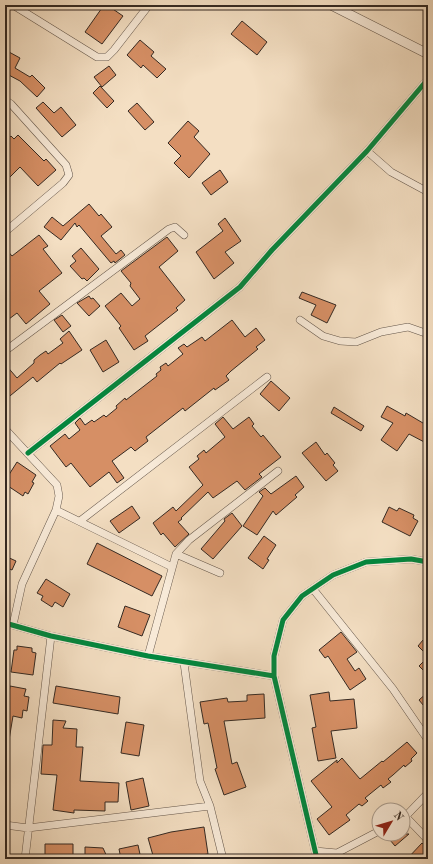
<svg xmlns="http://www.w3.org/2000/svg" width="433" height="864" font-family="'Old Standard TT',serif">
	<rect width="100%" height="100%" fill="#f4dfc3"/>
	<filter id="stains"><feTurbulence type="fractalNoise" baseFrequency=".005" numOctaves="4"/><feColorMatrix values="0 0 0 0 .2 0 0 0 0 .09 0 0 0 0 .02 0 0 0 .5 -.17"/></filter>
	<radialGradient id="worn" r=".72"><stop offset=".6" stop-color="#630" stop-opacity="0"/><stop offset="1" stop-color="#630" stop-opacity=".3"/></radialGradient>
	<path fill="#d68f65" stroke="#342922" d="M 104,5 L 107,5 L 123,16 L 102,44 L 85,32 Z
		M 242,21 L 267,42 L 257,55 L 231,34 Z
		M 140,40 L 154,52 L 151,56 L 166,69 L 157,78 L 143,65 L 141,68 L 127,55 Z
		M 9,52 L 20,58 L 15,68 L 30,77 L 32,75 L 45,88 L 37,97 L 20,81 L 5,73 L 5,59 Z
		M 109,66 L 116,75 L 102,87 L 94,77 Z
		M 100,86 L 114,101 L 107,108 L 93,93 Z
		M 43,102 L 54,113 L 61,107 L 76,125 L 62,137 L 36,108 Z
		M 137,103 L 154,122 L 145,130 L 128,111 Z
		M 188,121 L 199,131 L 194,137 L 210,154 L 189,178 L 174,163 L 181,156 L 168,143 Z
		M 18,135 L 44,161 L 46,159 L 56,170 L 38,186 L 20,167 L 5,182 L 5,141 L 11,136 L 14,139 Z
		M 220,170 L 228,182 L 211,195 L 202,183 Z
		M 89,204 L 99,216 L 101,214 L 112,227 L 101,236 L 116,254 L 121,250 L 125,255 L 115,263 L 114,261 L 111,263 L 79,225 L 77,227 L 75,223 L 61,240 L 44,227 L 52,217 L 63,226 Z
		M 225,218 L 241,241 L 225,252 L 234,263 L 214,279 L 196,252 L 223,231 L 218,224 Z
		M 39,235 L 48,246 L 43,249 L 62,273 L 39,291 L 50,304 L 26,324 L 17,313 L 5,322 L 5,248 L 12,256 Z
		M 167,237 L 178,251 L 159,267 L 185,300 L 176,308 L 178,310 L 145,336 L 148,341 L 134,350 L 119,328 L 121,326 L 105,306 L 121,293 L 132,306 L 140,299 L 130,286 L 131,283 L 121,271 Z
		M 81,248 L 99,269 L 87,281 L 84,278 L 82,279 L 70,266 L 76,261 L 72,256 Z
		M 302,292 L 336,305 L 327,323 L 311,315 L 316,305 L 299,298 Z
		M 89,296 L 91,299 L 93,298 L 100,306 L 89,316 L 77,303 Z
		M 62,315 L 71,326 L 63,332 L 54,320 Z
		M 232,320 L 245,337 L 256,328 L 265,340 L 256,347 L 258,349 L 231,371 L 226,376 L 229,380 L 215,390 L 214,388 L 185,411 L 183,408 L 146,437 L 148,441 L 135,451 L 131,447 L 112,461 L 124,478 L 117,483 L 109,472 L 90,487 L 71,463 L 66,467 L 50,446 L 65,434 L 69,439 L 80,430 L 75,423 L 80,418 L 85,425 L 92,420 L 94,422 L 104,415 L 106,417 L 117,408 L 116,406 L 125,398 L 126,400 L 157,376 L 156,374 L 161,370 L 160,367 L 166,363 L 168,366 L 183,354 L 178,348 L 184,344 L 187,347 L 202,337 L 205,341 Z
		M 69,331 L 82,350 L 61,364 L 60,363 L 37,382 L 33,377 L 5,400 L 5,364 L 17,378 L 34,363 L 34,360 L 40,355 L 46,351 L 48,354 L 63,343 L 60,339 Z
		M 106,340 L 119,362 L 103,372 L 90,350 Z
		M 271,381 L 290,398 L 279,411 L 260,394 Z
		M 387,406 L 405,416 L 406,413 L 428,426 L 428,444 L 409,434 L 397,451 L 381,440 L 393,423 L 381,417 Z
		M 334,407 L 364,426 L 361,431 L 331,413 Z
		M 223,417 L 233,429 L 249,417 L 254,424 L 252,426 L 261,437 L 263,435 L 281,457 L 259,474 L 262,477 L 245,490 L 237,481 L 213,498 L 208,492 L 181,518 L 182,519 L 178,522 L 189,534 L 175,547 L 163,533 L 161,535 L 153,523 L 173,507 L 176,511 L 203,485 L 189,467 L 199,459 L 197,456 L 204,450 L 206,453 L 225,437 L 215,424 Z
		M 316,442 L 325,455 L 327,453 L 335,463 L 333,465 L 338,471 L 326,481 L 302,453 Z
		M 17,462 L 36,475 L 32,482 L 34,483 L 28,494 L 25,492 L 23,496 L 5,484 L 5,481 Z
		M 296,476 L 304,487 L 295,495 L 297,497 L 276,515 L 273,511 L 257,535 L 243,526 L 263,496 L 259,492 L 265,488 L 271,494 Z
		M 132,506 L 140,518 L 119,533 L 110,521 Z
		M 389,507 L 397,511 L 399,508 L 414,515 L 413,518 L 418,521 L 410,536 L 382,522 Z
		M 232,513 L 242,526 L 213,559 L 201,549 L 225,521 L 224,519 Z
		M 264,536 L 276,545 L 267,559 L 269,560 L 263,569 L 248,558 Z
		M 97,543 L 162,576 L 152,596 L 87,564 Z
		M 5,556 L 16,561 L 12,570 L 5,567 Z
		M 46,579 L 70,594 L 63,607 L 55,602 L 52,607 L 41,600 L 43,596 L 37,593 Z
		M 125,606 L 150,615 L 142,636 L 118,627 Z
		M 341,632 L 357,652 L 347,659 L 355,671 L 359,668 L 366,679 L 350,690 L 328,656 L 325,658 L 319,650 Z
		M 423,640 L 428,645 L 428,656 L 418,646 Z
		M 17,646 L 32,648 L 32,652 L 36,653 L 33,675 L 11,672 L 14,650 L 17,650 Z
		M 428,657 L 428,675 L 419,666 Z
		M 10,686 L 26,689 L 24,696 L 29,697 L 27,711 L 23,710 L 22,718 L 13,716 L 9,740 L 5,740 L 5,723 Z
		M 56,686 L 120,697 L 118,714 L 53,703 Z
		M 329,692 L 330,701 L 354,699 L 357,728 L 331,731 L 336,758 L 318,761 L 312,728 L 316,727 L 310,695 Z
		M 428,692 L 428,711 L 419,700 Z
		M 264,694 L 265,718 L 224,721 L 232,764 L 237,762 L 246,787 L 224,795 L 215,769 L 217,768 L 208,723 L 204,724 L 200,702 L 227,698 L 228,702 L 247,701 L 247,695 Z
		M 53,720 L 66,721 L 63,728 L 77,729 L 76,747 L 83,747 L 80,781 L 119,783 L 118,802 L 105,802 L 105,811 L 74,810 L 74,813 L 53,810 L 57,775 L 41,774 L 43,745 L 52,745 Z
		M 126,722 L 144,725 L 139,756 L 121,753 Z
		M 407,742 L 417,753 L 411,759 L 412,761 L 405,767 L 404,765 L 393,775 L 388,779 L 391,782 L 383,788 L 381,785 L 365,798 L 368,801 L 362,806 L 359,804 L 346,815 L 350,820 L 329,835 L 317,819 L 332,807 L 311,781 L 337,760 L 337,763 L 342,758 L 360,779 L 382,761 L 383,762 Z
		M 143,778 L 149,806 L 131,810 L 126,782 Z
		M 204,827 L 208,854 L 176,859 L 154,859 L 148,838 L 171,832 Z
		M 397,834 L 409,834 L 395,846 L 390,840 Z
		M 422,843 L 428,849 L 428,857 L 426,859 L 407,859 Z
		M 45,844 L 73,844 L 73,859 L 45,859 Z
		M 138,845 L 141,859 L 121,859 L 119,849 Z
		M 85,847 L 103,848 L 108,859 L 85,859 Z"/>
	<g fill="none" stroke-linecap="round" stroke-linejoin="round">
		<defs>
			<path id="minor" d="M 13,5 L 97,57 L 107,57 L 114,50 L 149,5
				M 5,100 L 11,104 L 66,165 L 69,175 L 63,183 L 5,232
				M 367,151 L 391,172 L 428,192
				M 300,320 L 323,336 L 340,341 L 356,342 L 381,332 L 408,327 L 428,334
				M 5,351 L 169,229 L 175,227 L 184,235
				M 5,429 L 57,485 L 59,496 L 56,510 L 22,584 L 13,625
				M 28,453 L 240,287 L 272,250 L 367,151 L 428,79
				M 56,510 L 172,567
				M 80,521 L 267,377
				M 176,554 L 220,573
				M 313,589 L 393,689 L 428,740
				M 5,623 L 51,636 L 148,656 L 274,676
				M 148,656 L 176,554 L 189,540 L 278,471
				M 184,663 L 200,781 L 210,806 L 223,859
				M 406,817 L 428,840
				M 403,819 L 428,793
				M 5,825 L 28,828 L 210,806
				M 315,851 L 337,853 L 379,831
				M 25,859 L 51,636
				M 317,859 L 274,676 L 274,656 L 283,620 L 302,596 L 333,575 L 366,562 L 411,559 L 428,562"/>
			<path id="tertiary" d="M 331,5 L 428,54"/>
		</defs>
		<use href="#minor" stroke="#64564a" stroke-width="8"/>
		<use href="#tertiary" stroke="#64564a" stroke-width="10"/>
		<use href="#minor" stroke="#f8ead8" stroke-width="7"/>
		<use href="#tertiary" stroke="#f8ead8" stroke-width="9"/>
		<defs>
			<path id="cycleway" d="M 28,453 L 240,287 L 272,250 L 367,151 L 428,79
				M 5,623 L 51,636 L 148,656 L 274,676
				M 317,859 L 274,676 L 274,656 L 283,620 L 302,596 L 333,575 L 366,562 L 411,559 L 428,562"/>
		</defs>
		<use href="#cycleway" stroke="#f8ead8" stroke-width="8"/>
		<use href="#cycleway" stroke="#00873e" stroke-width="5"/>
	</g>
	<rect width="433" height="864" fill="none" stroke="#f4dfc3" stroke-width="20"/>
	<rect x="6" y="6" width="421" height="852" fill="none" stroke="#342922" stroke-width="2"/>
	<rect x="10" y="10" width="413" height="844" fill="none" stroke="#342922"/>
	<g transform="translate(391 822) rotate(52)"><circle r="19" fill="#f8ead8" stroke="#aa9d8f"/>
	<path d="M0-3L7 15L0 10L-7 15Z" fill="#8f2418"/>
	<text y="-6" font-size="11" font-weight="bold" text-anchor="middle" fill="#342922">N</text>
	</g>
	<rect width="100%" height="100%" filter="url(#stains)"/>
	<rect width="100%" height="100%" fill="url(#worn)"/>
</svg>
